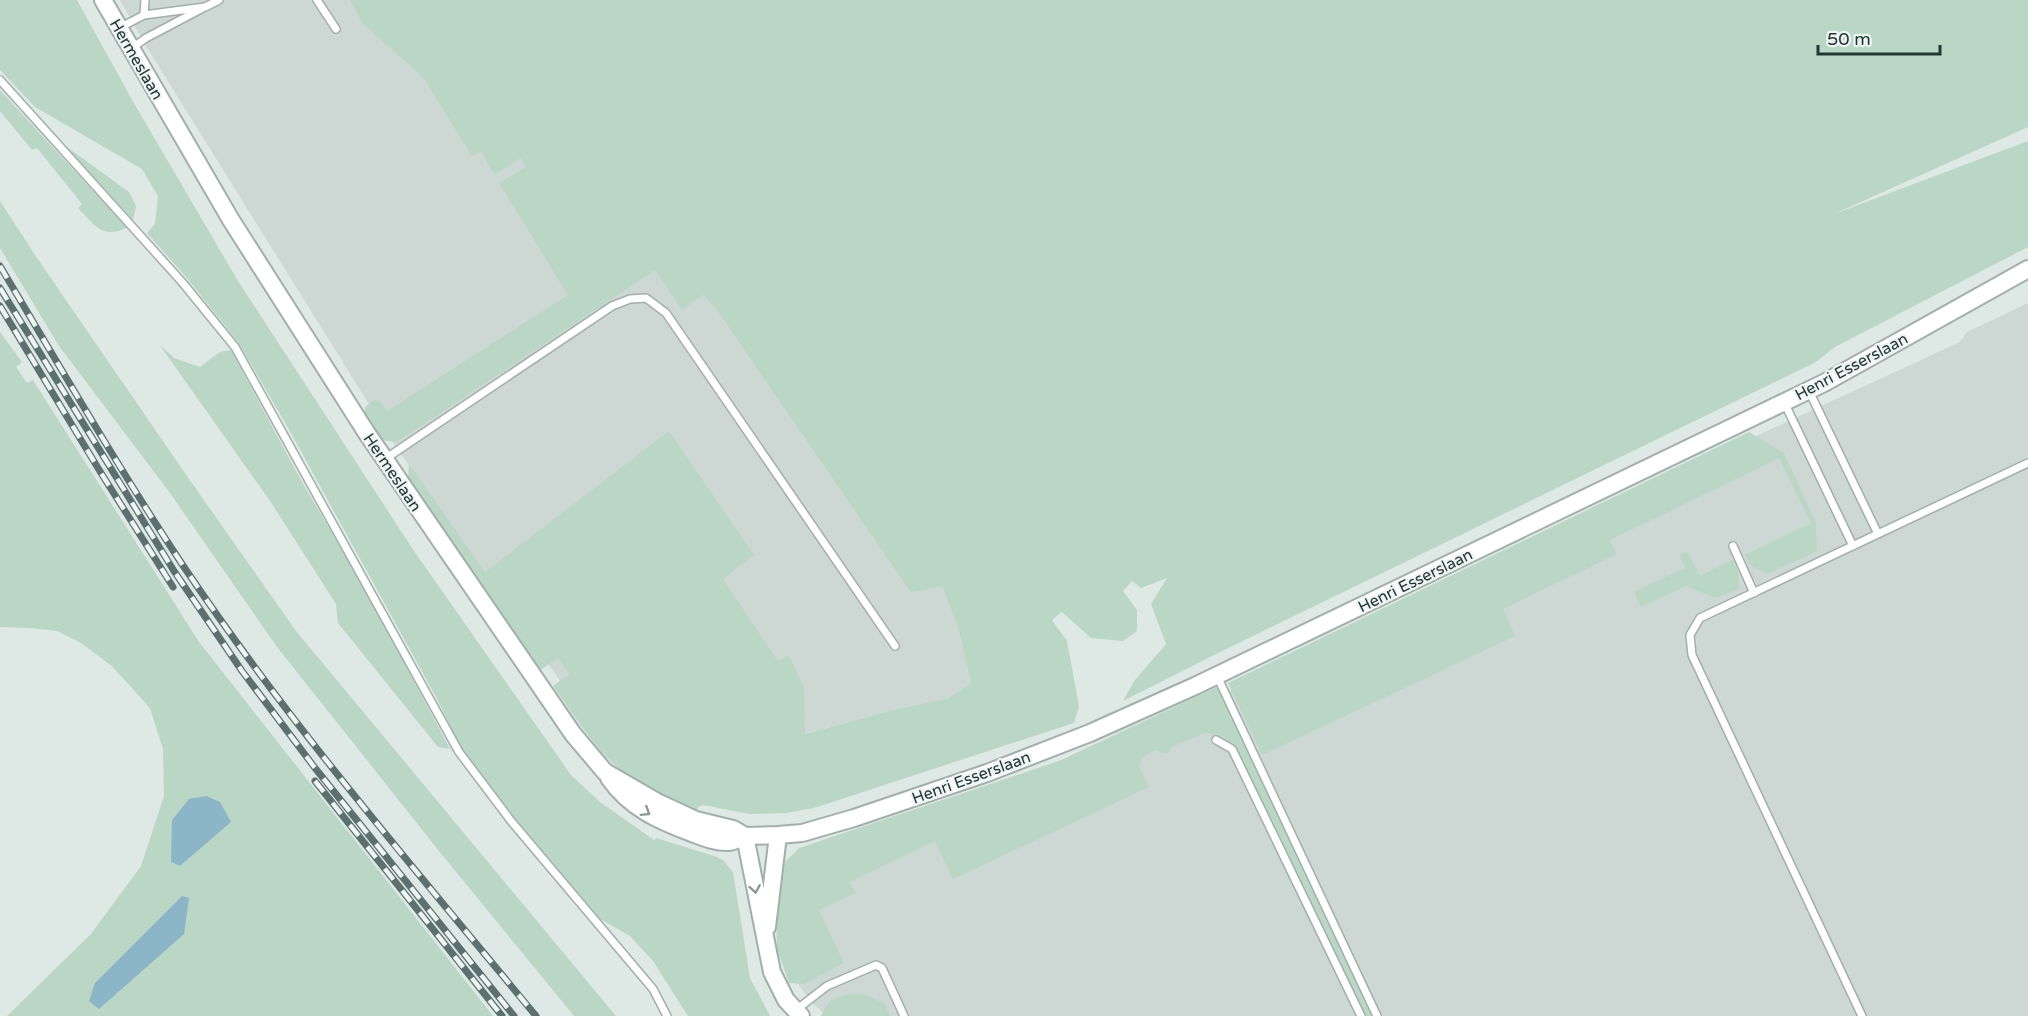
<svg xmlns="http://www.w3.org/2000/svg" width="2028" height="1016" font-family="'Varela Round',sans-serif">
	<rect width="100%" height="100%" fill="#dee8e5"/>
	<path fill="#cdd7d4" d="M 120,0 L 362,0 L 674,263 L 716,309 L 911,593 L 942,586 L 958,627 L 971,683 L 949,698 L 889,711 L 804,734 L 601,739 L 392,441 L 146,46 Z
		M 2028,303 L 2028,1016 L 827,1016 L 810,1001 L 787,968 L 804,859 L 1218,701 L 1235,686 L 1741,443 L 1960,342 L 1967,332 Z"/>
	<path fill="#bad7c6" d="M 0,0 L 77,0 L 131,98 L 238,281 L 412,548 L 571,775 L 600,802 L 654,840 L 656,838 L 717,857 L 723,860 L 733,872 L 750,978 L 770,1016 L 688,1016 L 653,961 L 630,936 L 600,919 L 513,816 L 460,746 L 435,695 L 287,426 L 238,342 L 186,277 L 147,233 L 155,224 L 158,196 L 142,169 L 35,107 L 0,70 Z
		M 350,0 L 2028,0 L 2028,127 L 1834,214 L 2028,141 L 2028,247 L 1835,347 L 1814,363 L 1216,654 L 1123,701 L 1135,680 L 1166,644 L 1151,604 L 1167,578 L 1141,588 L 1132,581 L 1123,591 L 1137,610 L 1137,631 L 1123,641 L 1091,638 L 1062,612 L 1052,620 L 1067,641 L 1079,706 L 1074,723 L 814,808 L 786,813 L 750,814 L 703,805 L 698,807 L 696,814 C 663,799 623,778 600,750 C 583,730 568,707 553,686 L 570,674 L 558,658 L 539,671 L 408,478 L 409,464 L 485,572 L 669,431 L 754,555 L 723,579 L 778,661 L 789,655 L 804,688 L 805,734 L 889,711 L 949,698 L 971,683 L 958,627 L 942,586 L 911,593 L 716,309 L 703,295 L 682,310 L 655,270 L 397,442 L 382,440 L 364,412 L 366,406 L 375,400 L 380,401 L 387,411 L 568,295 L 499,183 L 526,167 L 521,158 L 494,175 L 481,151 L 472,156 L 423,77 L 363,24 Z
		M 0,90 L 127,228 C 101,239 95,225 78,208 L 82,204 L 37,148 L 32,150 L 0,111 Z
		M 67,147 L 129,192 L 136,206 L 133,220 Z
		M 0,201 L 37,258 L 189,479 L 296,631 L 616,1016 L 574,1016 L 443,856 L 277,647 L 170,493 L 59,346 L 0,248 Z
		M 0,332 L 22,362 L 16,367 L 27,383 L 33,380 L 199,642 L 493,1016 L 7,1016 L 91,934 L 141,866 L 164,796 L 163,749 L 150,708 L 112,666 L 81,643 L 57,631 L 30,628 L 0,627 Z
		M 159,344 L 174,358 L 200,367 L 220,352 L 231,350 L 297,473 L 371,600 L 450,749 L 438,747 L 338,623 L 336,604 L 270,501 Z
		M 1749,432 L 1784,453 L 1816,523 L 1817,551 L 1767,574 L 1749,564 L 1745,555 L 1811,523 L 1779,458 L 1610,540 L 1617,554 L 1503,609 L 1515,636 L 1262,755 L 1228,683 Z
		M 1687,551 L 1700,576 L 1733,560 L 1738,572 L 1739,589 L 1716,598 L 1686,586 L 1641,607 L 1634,592 L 1685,568 L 1679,555 Z
		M 1217,687 L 1249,750 L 1374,1016 L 1364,1016 L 1236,747 L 1206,732 L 1172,747 L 1167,754 L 1155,750 L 1143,757 L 1139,766 L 1149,787 L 953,879 L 935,841 L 849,882 L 855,893 L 819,910 L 844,963 L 804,984 L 789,983 L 777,949 L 776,911 L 784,863 L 799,848 L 1059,761 Z
		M 864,994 L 885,1004 L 890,1016 L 821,1016 C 830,994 843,995 864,994 Z"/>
	<path fill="#8cb6c7" d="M 206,796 L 220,802 L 231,822 L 180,866 L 171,862 L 172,820 L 189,799 Z
		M 182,896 L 189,898 L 184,934 L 99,1009 L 89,1001 L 95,983 Z"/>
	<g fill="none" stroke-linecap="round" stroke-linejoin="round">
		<defs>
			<path id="service" d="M 317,0 L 336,29
				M 144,15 L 145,0
				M 119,28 L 144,15 L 205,7 L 219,0
				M 132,48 L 146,38 L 203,8
				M 0,80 L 182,282 L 235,347 L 459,752 L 511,821 L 653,989 L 667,1016
				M 1809,391 L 1878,534
				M 1784,402 L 1853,546
				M 385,459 L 612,306 L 630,299 L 646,298 L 666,313 L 895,646
				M 1733,546 L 1754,593
				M 1217,676 L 1377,1016
				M 1216,740 L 1232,749 L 1361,1016
				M 796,1010 L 827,986 L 876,965 L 882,968 L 904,1016
				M 1862,1016 L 1692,655 L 1690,635 L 1700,618 L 2028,463"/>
			<path id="tertiary" d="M 103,0 L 231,220 L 366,432 L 573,734 L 605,772 L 657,802 L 696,820 L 733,829 L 745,836 L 778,835 L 802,833 L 854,818 L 987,773 L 1090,733 L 1195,686 L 1824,383 L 2028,269
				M 609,778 C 630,808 659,821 692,833 C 703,837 717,843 728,842 C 733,842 740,838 745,836
				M 745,836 L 772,972 L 786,1000 L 801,1016
				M 767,927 L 778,835"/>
		</defs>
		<use href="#service" stroke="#a2afac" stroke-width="10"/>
		<use href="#tertiary" stroke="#a2afac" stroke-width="20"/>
		<use href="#service" stroke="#fff" stroke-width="7"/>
		<use href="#tertiary" stroke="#fff" stroke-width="16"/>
		<defs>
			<path id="rail" d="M 0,266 C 60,367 119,469 184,567 C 290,725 415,869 536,1016
				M 0,288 L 174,571 L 242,671 L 315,768 L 514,1016
				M 0,306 L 101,473 L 173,587
				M 315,781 L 502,1016"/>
		</defs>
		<use href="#rail" stroke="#5c716f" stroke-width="7"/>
		<use href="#rail" stroke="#eef5f3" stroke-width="4.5" stroke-dasharray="14" stroke-linecap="butt"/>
	</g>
	<defs><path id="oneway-chevron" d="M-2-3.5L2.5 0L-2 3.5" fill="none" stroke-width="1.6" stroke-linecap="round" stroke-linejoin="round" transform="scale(1.5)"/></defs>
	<g stroke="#909a99">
		<use href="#oneway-chevron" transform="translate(646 812) rotate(32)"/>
		<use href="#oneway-chevron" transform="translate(755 889) rotate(80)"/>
	</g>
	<g text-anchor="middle" stroke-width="4.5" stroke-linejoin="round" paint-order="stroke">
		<g font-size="16" fill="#223633" stroke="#eef5f3">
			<text transform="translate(137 59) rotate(60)" y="6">Hermeslaan</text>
			<text transform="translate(1851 366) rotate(-28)" y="6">Henri Esserslaan</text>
			<text transform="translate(393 472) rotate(56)" y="6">Hermeslaan</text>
			<text transform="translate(1415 580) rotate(-26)" y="6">Henri Esserslaan</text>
			<text transform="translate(971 777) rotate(-20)" y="6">Henri Esserslaan</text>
		</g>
	</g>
	<path d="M1818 45v9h122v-9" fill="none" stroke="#223633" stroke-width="3"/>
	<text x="1827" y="45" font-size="18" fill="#223633" stroke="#eef5f3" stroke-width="4.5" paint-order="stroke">50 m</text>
</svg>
